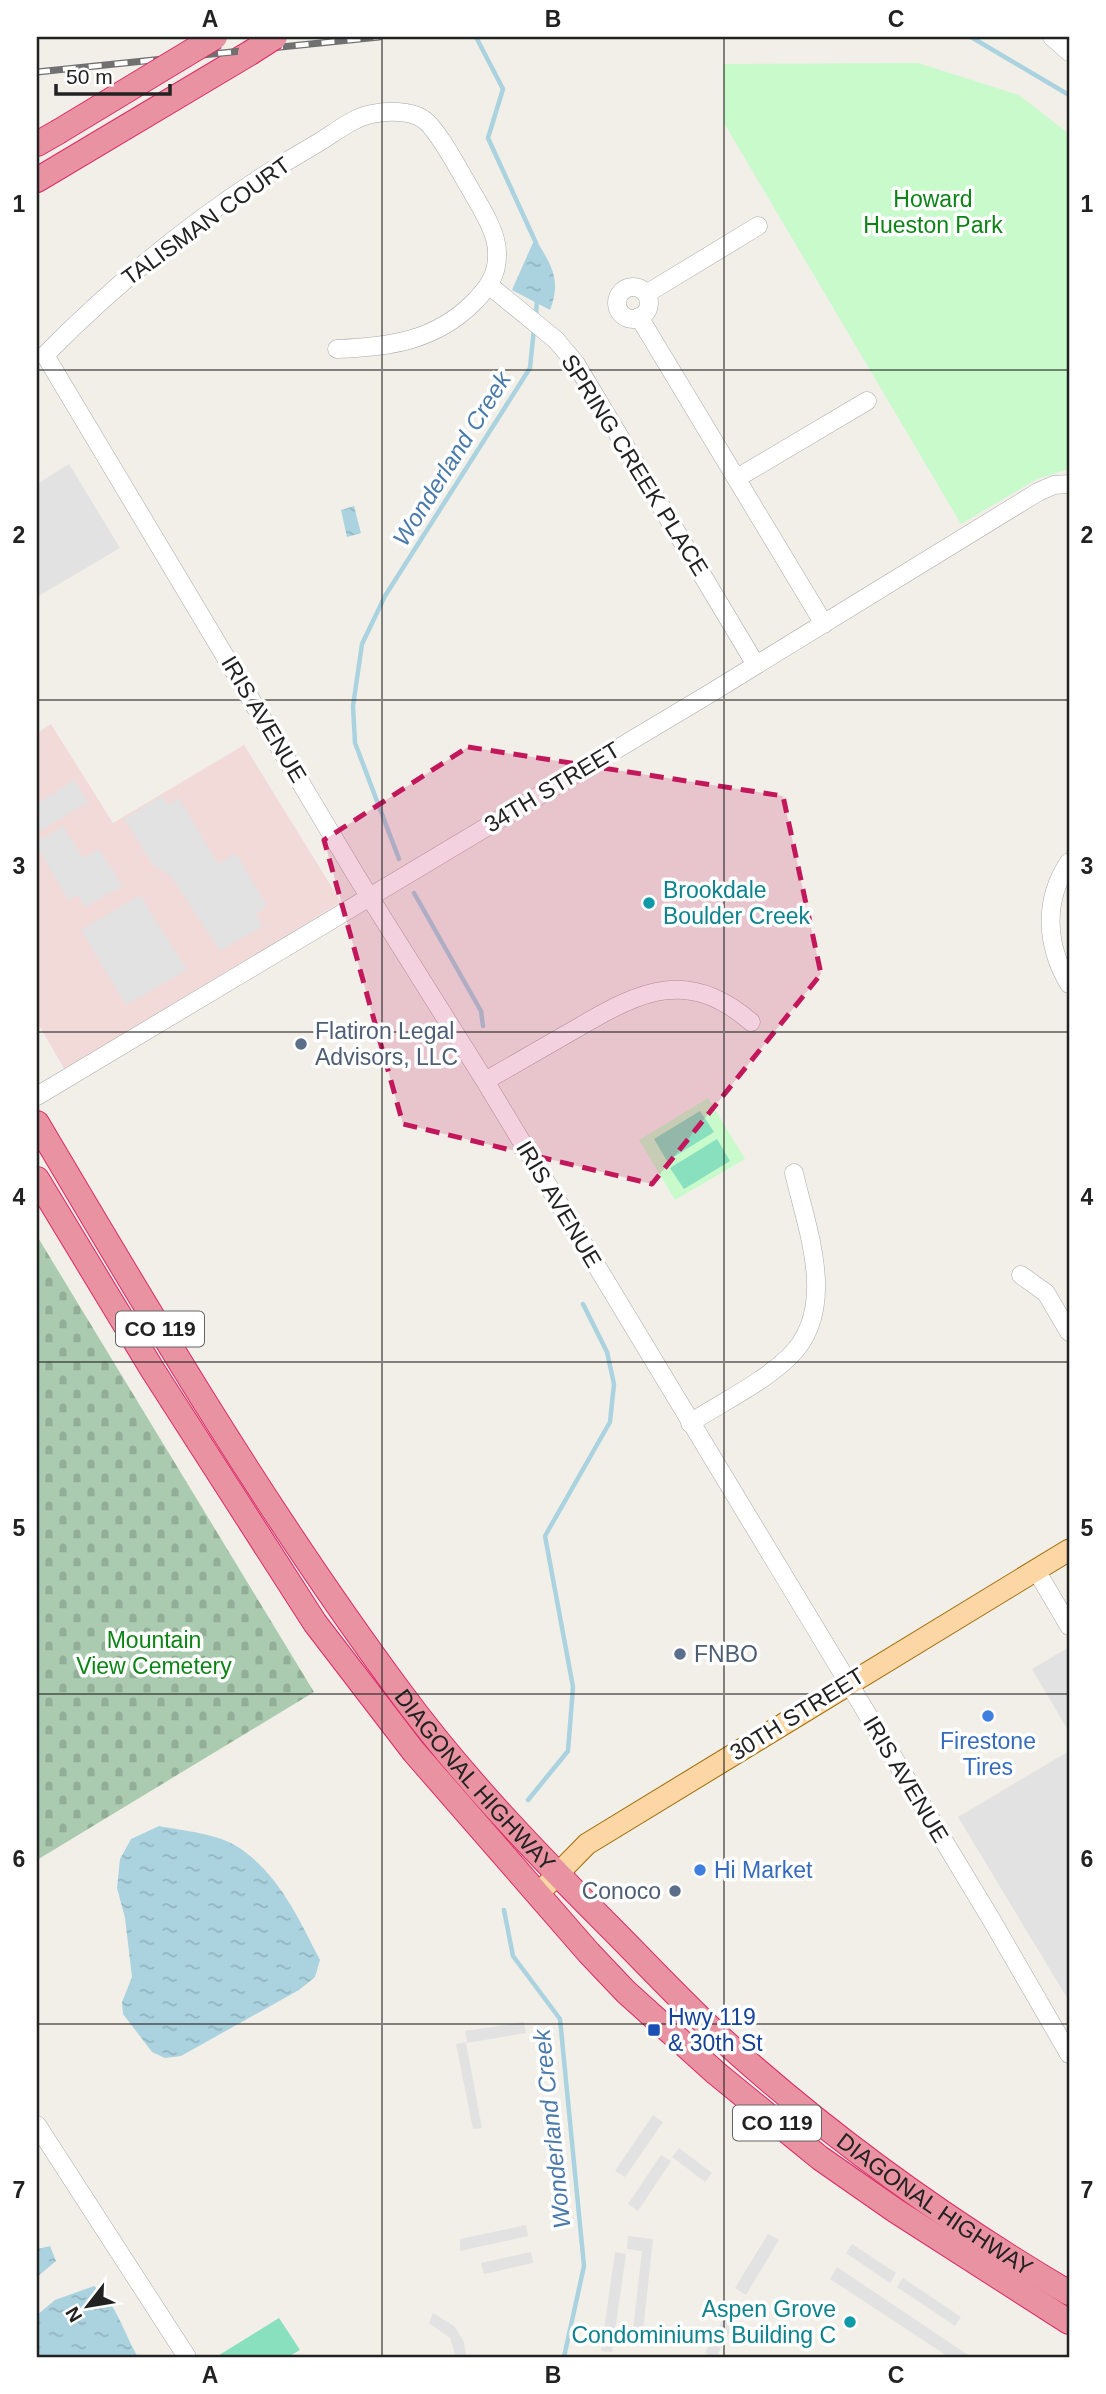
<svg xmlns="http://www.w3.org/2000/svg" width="1106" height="2394" font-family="Helvetica,sans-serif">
	<defs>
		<pattern id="cemetery-stones" width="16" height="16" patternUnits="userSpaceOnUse" patternTransform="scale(1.75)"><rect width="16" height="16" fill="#aacbaf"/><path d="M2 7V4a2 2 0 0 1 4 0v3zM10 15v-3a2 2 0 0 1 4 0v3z" fill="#92ae96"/></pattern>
		<pattern id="water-ripples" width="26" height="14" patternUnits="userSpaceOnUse" patternTransform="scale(1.75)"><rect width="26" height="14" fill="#aad3df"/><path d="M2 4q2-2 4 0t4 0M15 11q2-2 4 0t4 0" fill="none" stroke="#92b5bf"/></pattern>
	</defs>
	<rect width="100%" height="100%" fill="#f2efe9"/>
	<path fill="#f2dad9" d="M 51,724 L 113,823 L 244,745 L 341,902 L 65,1070 L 37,1022 L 37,733 Z"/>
	<path fill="url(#cemetery-stones)" d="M 37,1236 L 314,1692 L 37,1860 Z"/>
	<path fill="#c8facc" d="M 918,63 L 1019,95 L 1069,134 L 1069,469 L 1037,479 L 961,524 L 724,123 L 723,64 Z
		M 708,1098 L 745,1159 L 675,1200 L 639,1140 Z"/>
	<path fill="#88e0be" d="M 700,1111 L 714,1132 L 667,1161 L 654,1139 Z
		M 717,1139 L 730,1161 L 684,1189 L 670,1168 Z
		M 279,2318 L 300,2350 L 288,2357 L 216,2357 Z"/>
	<path fill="#e2e2e2" d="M 69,464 L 120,548 L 37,597 L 37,484 Z
		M 74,780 L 88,802 L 37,833 L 37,818 L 41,816 L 37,804 Z
		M 162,796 L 168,805 L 179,798 L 218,864 L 236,853 L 267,906 L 256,914 L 263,926 L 220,951 L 170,875 L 153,865 L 124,819 Z
		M 63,826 L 83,858 L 99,849 L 123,886 L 85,907 L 78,895 L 68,900 L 37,846 L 37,842 Z
		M 140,895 L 187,970 L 126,1005 L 81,930 Z
		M 1069,1647 L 1069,1732 L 1032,1669 Z
		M 1069,1751 L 1069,2001 L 958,1817 Z
		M 524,2022 L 526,2033 L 466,2043 L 482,2128 L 473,2129 L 456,2044 L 467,2042 L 465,2031 Z
		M 653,2115 L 663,2122 L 625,2177 L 615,2171 Z
		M 679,2148 L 712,2173 L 705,2182 L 672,2157 Z
		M 661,2155 L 671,2161 L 638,2211 L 628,2204 Z
		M 526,2225 L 528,2236 L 460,2251 L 460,2239 Z
		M 768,2234 L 779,2240 L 746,2295 L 735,2288 Z
		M 628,2236 L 653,2239 L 642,2340 L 632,2339 L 642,2251 L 627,2249 Z
		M 852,2244 L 896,2273 L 890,2283 L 846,2253 Z
		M 531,2252 L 533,2263 L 484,2274 L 481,2263 Z
		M 615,2252 L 626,2254 L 612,2352 L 601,2351 Z
		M 837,2267 L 971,2357 L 949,2357 L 830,2279 Z
		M 903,2278 L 961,2317 L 955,2326 L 897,2287 Z
		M 729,2308 L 740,2314 L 716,2357 L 713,2357 L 705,2353 Z
		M 433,2313 L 454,2326 L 464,2342 L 466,2357 L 456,2357 L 450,2338 L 429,2323 Z"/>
	<path fill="url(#water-ripples)" d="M 535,238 C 551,265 562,279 550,310 L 512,290 Z
		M 354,506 L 361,533 L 347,537 L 341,510 Z
		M 159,1826 C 184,1831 216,1833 238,1847 C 278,1873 299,1919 320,1960 L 315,1977 L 299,1990 L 181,2056 L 165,2058 L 152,2052 L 123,2014 L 122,2002 L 132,1977 L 125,1918 L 117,1888 L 120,1859 L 131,1839 Z
		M 50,2246 L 56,2261 L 37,2277 L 37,2249 Z
		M 94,2286 C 117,2303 124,2334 138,2357 L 37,2357 L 37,2315 L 55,2300 Z"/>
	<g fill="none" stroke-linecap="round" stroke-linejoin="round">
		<path stroke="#aad3df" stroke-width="4.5" d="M 476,37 L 503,89 L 488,138 L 536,243
			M 971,37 L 1069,95
			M 536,316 L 537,297
			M 399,859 L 355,743 L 353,706 L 362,644 L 385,596 L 530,368 L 534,328
			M 414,893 L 481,1011 L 483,1026
			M 528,1800 L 568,1751 L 573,1687 L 545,1536 L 610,1422 L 614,1384 L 607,1352 L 583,1304
			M 504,1910 L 513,1956 L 560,2019 L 584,2266 L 564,2357"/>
		<defs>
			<path id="minor" d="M 1052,37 L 1069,52
				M 490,286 L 556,340 L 576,364 L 756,665
				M617 303a16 16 0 1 1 32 0a16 16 0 1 1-32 0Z
				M 646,294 L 758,226
				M 639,317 L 824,624
				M 337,349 C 389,347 435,341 473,303 C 488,288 498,275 497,252 C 497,231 478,203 468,185 C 459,170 437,128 423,119 C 410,110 386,111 372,114 C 353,117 332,135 316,144 C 216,201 126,273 45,355 L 357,877 L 485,1081 L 991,1919 L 1069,2054
				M 737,478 L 867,401
				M 1069,862 C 1043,901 1046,945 1069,984
				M 485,1081 C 516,1063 548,1045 579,1027 C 642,990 689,968 751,1022
				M 37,1096 L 709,694 L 1038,492 L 1054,485 L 1069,484
				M 1021,1275 L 1046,1293 L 1069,1332
				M 690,1423 C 722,1402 761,1384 789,1357 C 839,1309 807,1230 794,1173
				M 1036,1570 L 1069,1626
				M 37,2125 L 187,2357"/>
			<path id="major" d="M 537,1895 L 587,1844 L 1069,1550"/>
			<g id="highway">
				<path d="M 37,144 L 58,132"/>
				<path d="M 37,180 L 250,53"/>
				<path id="s1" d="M 37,1123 C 151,1316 266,1511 400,1692 C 461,1775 533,1850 606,1923 C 645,1962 683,2003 724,2041 C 829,2136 947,2221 1069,2293"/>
				<path d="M 37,1179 L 152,1369 L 315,1623 L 414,1752 L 589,1953 L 626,1992 L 716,2073 L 820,2158 L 896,2211 L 1069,2322"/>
			</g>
		</defs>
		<use href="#minor" stroke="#a9a9a9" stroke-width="19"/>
		<use href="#major" stroke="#a06b00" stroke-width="23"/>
		<use href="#highway" stroke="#dc2a67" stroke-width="26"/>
		<use href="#minor" stroke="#fff" stroke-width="18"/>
		<use href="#major" stroke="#fcd6a4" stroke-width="21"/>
		<use href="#highway" stroke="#e892a2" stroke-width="24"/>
		<defs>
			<path id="rail" d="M 37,72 L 379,37"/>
		</defs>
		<use href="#rail" stroke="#707070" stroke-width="7"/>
		<use href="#rail" stroke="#fff" stroke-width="4.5" stroke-dasharray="13" stroke-linecap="butt"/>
		<defs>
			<path id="highway-bridge" d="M 250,53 L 275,37
				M 58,132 L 215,37"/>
		</defs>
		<use href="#highway-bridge" stroke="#dc2a67" stroke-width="26" stroke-linecap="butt"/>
		<use href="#highway-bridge" stroke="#e892a2" stroke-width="24"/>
	</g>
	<path fill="#c2185b" fill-opacity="0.2" stroke="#c2185b" stroke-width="5" stroke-dasharray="14 9" stroke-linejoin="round" d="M 468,747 L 783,796 L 821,974 L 652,1184 L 403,1124 L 324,840 Z"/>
	<path fill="none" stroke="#222" stroke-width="2" stroke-opacity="0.55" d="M 382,37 L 382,2357M 724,37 L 724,2357M 37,370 L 1069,370M 37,700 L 1069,700M 37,1032 L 1069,1032M 37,1362 L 1069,1362M 37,1694 L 1069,1694M 37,2024 L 1069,2024"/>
	<g fill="#0f9aa8" stroke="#fff" stroke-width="2.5">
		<circle cx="649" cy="903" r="7"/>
		<circle cx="850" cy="2322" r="7"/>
	</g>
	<g fill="#5c6f8a" stroke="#fff" stroke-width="2.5">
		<circle cx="301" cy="1044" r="7"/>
		<circle cx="680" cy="1654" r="7"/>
		<circle cx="675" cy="1891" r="7"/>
	</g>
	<g fill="#3f7fe0" stroke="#fff" stroke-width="2.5">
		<circle cx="988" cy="1716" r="7"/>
		<circle cx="700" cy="1870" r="7"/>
	</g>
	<rect fill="#1a4fb4" stroke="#fff" stroke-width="2.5" x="647" y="2023" width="14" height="14" rx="3.5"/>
	<g text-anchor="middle" stroke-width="7" stroke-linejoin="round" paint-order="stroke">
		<g fill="#fff" stroke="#646464" stroke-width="2">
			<rect x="116" y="1311.5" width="88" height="35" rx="5"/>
			<rect x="733" y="2105.5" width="88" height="35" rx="5"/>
		</g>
		<g font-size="21" font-weight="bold" fill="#222">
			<text x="160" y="1336">CO 119</text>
			<text x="777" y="2130">CO 119</text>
		</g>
		<g font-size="23" fill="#0c8416" stroke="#fff">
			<text x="933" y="207">Howard<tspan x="933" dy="26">Hueston Park</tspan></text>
			<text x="154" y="1648">Mountain<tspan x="154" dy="26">View Cemetery</tspan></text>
		</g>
		<g font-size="23" fill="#222" stroke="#fff">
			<text transform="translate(206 221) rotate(-36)" y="8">TALISMAN COURT</text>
			<text transform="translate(635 465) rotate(58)" y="8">SPRING CREEK PLACE</text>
			<text transform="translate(264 719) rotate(59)" y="8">IRIS AVENUE</text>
			<text transform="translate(552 787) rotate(-31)" y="8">34TH STREET</text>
			<text transform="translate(559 1204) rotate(59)" y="8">IRIS AVENUE</text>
			<text transform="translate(797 1714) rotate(-32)" y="8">30TH STREET</text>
			<text dy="8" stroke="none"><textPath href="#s1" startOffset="791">DIAGONAL HIGHWAY</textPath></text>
			<text transform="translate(906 1779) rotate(59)" y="8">IRIS AVENUE</text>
			<text dy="8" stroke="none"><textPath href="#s1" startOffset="1419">DIAGONAL HIGHWAY</textPath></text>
		</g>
		<g font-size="23" fill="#0d838f" stroke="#fff" text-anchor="start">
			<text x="663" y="898">Brookdale<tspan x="663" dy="26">Boulder Creek</tspan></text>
			<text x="836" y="2317" text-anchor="end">Aspen Grove<tspan x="836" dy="26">Condominiums Building C</tspan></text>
		</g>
		<g font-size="23" fill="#4e5e75" stroke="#fff" text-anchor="start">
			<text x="315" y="1039">Flatiron Legal<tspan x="315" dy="26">Advisors, LLC</tspan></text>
			<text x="694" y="1662">FNBO</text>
			<text x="661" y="1899" text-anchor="end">Conoco</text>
		</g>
		<g font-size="23" fill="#366cbe" stroke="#fff">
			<text x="988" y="1749">Firestone<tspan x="988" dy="26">Tires</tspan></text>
			<text x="714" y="1878" text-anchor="start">Hi Market</text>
		</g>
		<g font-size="23" fill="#164399" stroke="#fff" text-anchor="start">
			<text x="668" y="2025">Hwy 119<tspan x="668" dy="26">&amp; 30th St</tspan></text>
		</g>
		<g font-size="24" font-style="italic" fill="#4a7aab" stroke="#fff">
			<text transform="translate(452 459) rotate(-58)" y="8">Wonderland Creek</text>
			<text transform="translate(552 2129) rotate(-96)" y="8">Wonderland Creek</text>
		</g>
	</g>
	<rect width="1106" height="2394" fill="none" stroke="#ffffff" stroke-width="77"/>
	<g transform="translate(88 2306) rotate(239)" stroke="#ffffff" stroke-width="5" paint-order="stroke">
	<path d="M0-5L12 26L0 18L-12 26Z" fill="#222222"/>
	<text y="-10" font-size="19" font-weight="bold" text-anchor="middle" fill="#222222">N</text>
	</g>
	<path d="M56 84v10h114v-10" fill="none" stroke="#222222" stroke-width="3.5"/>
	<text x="66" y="84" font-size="21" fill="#222222" stroke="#ffffff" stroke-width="5" paint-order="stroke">50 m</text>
	<rect x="38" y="38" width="1030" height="2318" fill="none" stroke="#222" stroke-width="2.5"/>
	<g font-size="23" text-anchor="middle" font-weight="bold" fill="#222">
		<text x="210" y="27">A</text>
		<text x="553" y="27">B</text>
		<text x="896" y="27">C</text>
		<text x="19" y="212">1</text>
		<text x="1087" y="212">1</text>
		<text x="19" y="543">2</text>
		<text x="1087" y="543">2</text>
		<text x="19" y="874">3</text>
		<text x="1087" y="874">3</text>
		<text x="19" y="1205">4</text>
		<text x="1087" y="1205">4</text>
		<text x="19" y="1536">5</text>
		<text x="1087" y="1536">5</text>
		<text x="19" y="1867">6</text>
		<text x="1087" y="1867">6</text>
		<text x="19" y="2198">7</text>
		<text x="1087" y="2198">7</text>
		<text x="210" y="2383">A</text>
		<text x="553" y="2383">B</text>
		<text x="896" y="2383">C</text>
	</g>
</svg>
